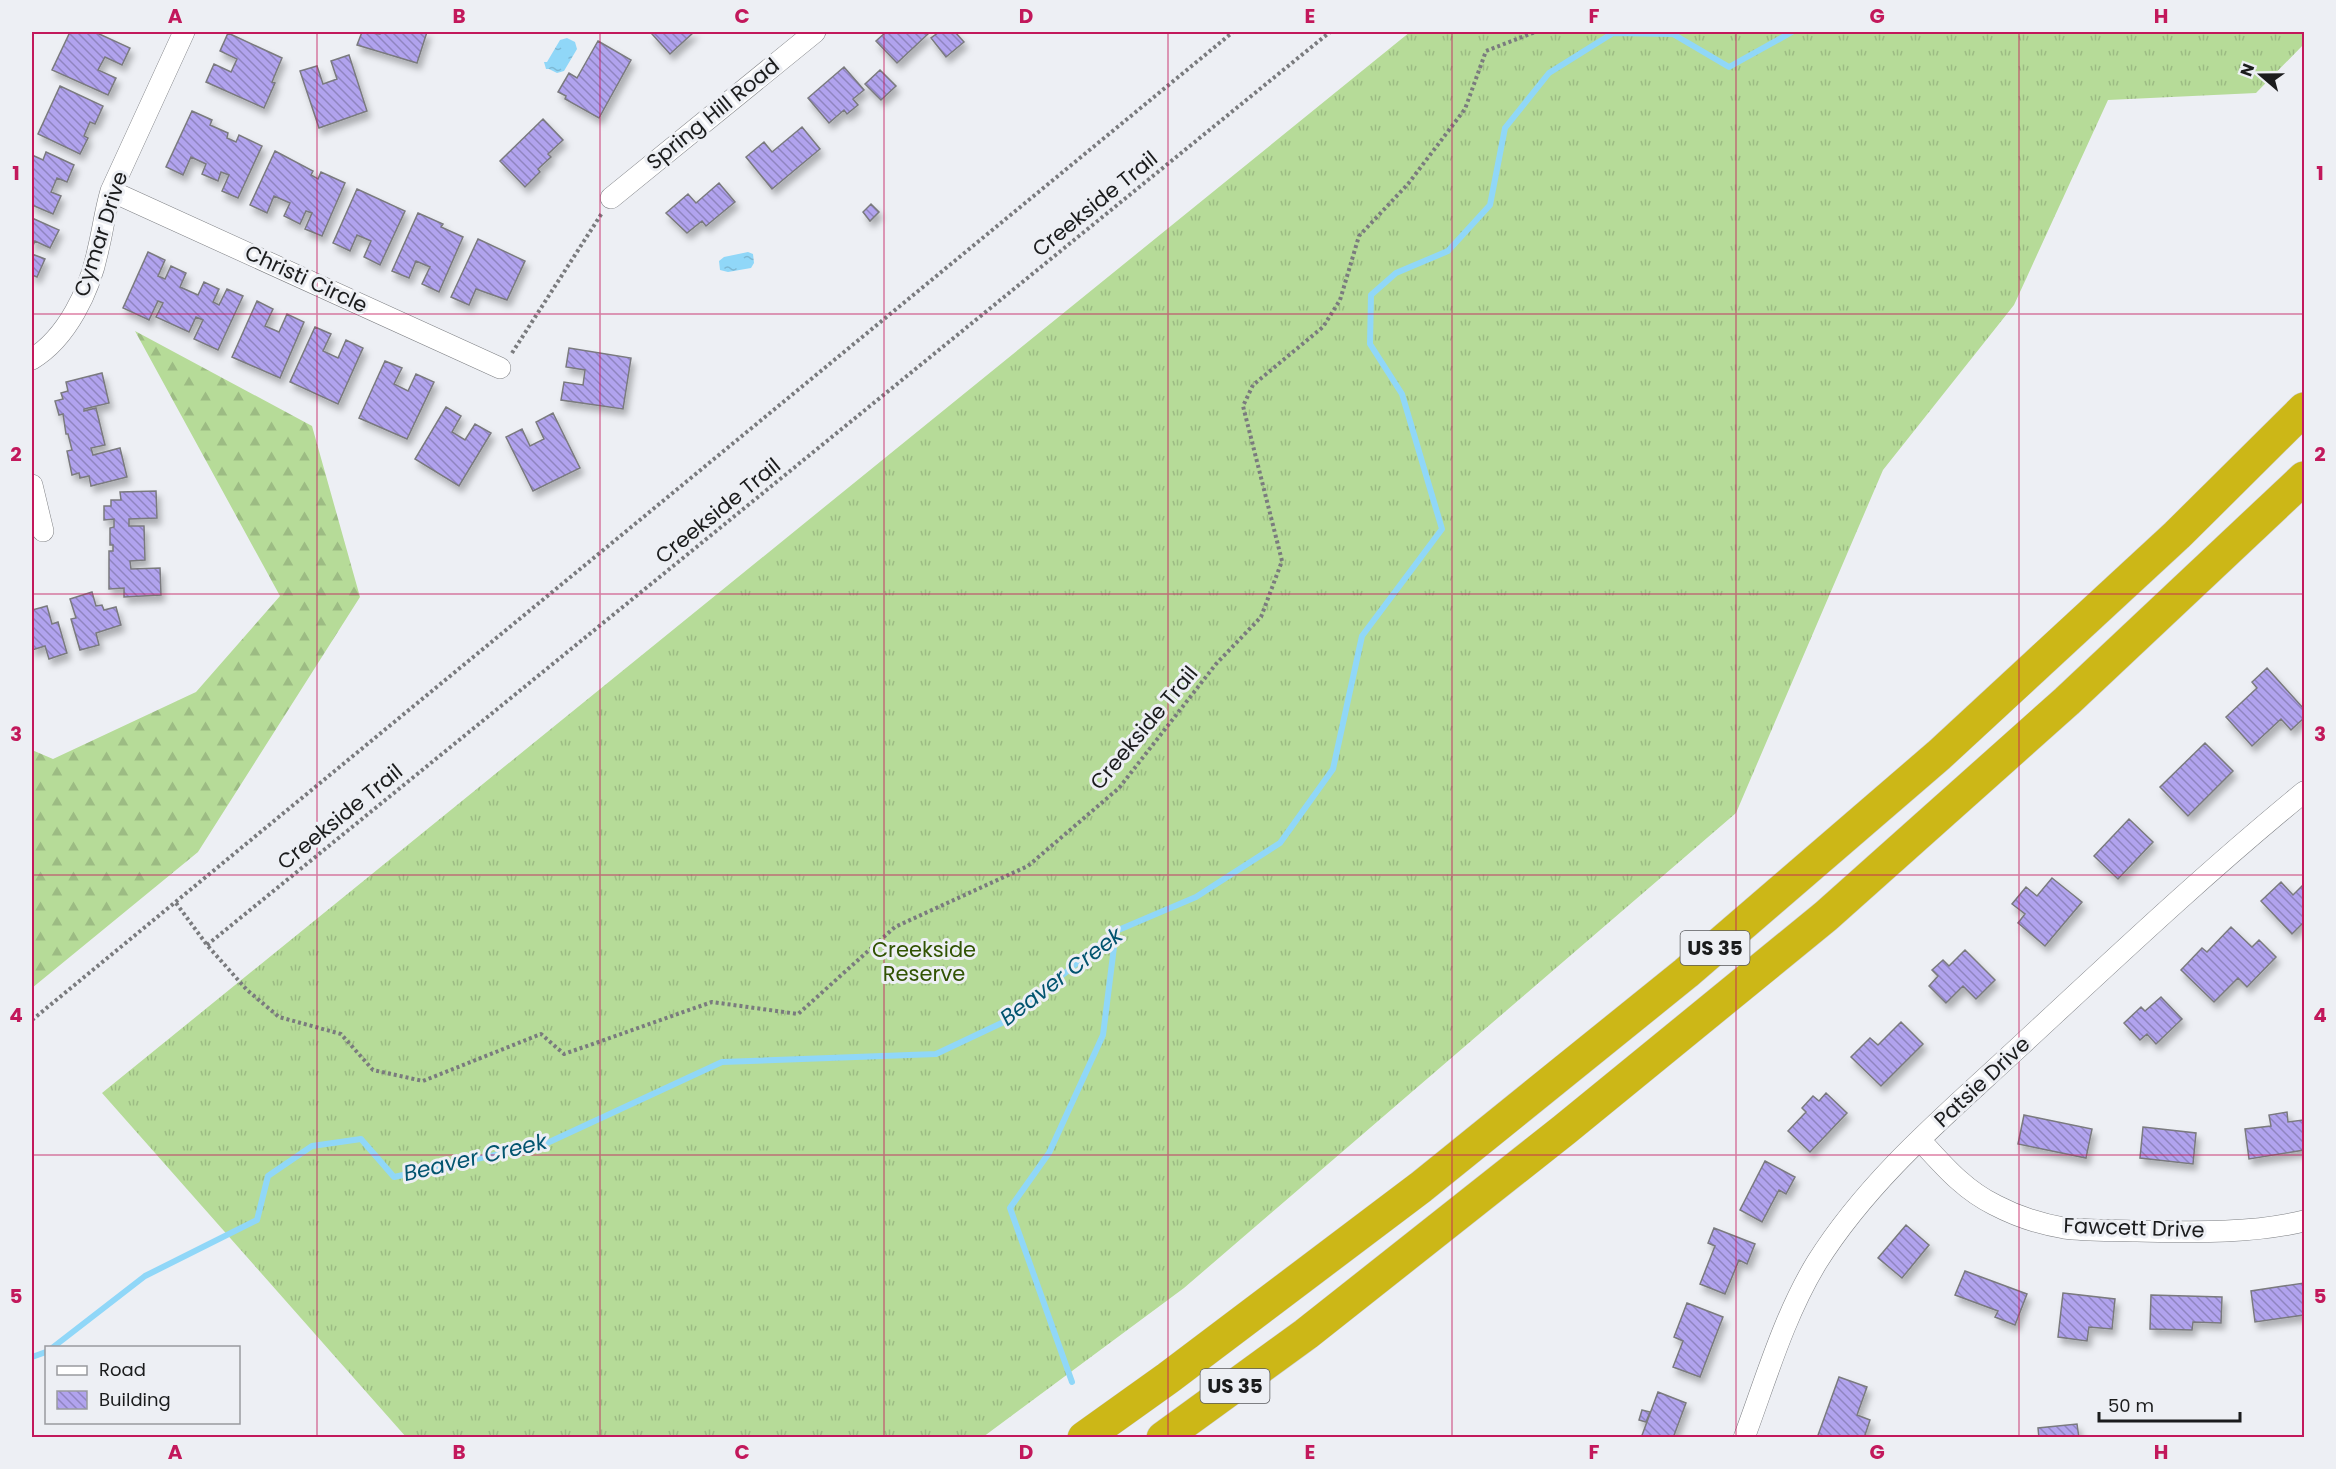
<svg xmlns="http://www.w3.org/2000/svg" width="2336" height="1469" font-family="Poppins,sans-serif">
	<defs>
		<pattern id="grass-tufts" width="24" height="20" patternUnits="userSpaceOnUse" patternTransform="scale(1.5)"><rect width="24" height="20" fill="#b6db98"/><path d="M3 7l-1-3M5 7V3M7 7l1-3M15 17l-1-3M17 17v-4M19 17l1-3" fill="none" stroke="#9cbb83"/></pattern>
		<pattern id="forest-firs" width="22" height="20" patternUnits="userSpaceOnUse" patternTransform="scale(1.5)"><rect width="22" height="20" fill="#b6db98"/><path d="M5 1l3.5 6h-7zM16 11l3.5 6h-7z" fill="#9cbb83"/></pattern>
		<pattern id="water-ripples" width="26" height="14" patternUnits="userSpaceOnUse" patternTransform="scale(1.5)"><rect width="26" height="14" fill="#90d7f8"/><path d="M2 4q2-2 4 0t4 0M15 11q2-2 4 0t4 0" fill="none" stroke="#7cb8d4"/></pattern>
		<pattern id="building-back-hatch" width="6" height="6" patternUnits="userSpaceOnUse" patternTransform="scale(1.5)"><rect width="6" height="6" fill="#b1a3ee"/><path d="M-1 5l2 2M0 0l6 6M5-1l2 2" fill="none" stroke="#8f84c0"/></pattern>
		<filter id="shadow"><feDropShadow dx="3.5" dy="6" stdDeviation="3" flood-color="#0004"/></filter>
	</defs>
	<rect width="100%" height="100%" fill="#edeff4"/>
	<path fill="url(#grass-tufts)" d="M 1410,32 L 2304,32 L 2304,44 L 2256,93 L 2108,100 L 2014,305 L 1883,470 L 1736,813 L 1184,1288 L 983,1437 L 406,1437 L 102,1093 Z"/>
	<path fill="url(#forest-firs)" d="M 135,331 L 312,426 L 360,597 L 198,852 L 32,988 L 32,750 L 53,759 L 196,692 L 280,596 Z"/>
	<path fill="url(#water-ripples)" d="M 567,38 L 575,42 L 577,49 L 564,71 L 557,73 L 549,69 L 546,69 L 544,62 L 547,62 L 560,40 Z
		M 748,252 L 753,254 L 754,263 L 751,268 L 728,272 L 720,270 L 719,261 L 724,257 Z"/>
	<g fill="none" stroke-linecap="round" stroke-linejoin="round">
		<path stroke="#90d7f8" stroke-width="6" d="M 52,1348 L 145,1276 L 257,1220 L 268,1176 L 312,1146 L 361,1139 L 394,1177 L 545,1144 L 722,1062 L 936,1054 L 1008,1020 L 1116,931 L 1196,897 L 1280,843 L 1333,769 L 1362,636 L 1442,529 L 1402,394 L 1370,344 L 1371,295 L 1396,273 L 1448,251 L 1490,205 L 1505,128 L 1549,73 L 1613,33 L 1673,34 L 1729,67 L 1792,32
			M 32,1357 L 46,1352
			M 1072,1382 L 1010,1208 L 1049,1153 L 1103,1035 L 1116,931"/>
	</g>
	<path fill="url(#building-back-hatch)" stroke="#7a7a7e" stroke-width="1.5" filter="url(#shadow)" d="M 70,32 L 95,32 L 130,48 L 122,65 L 105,57 L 98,70 L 116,78 L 108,95 L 52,70 Z
		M 362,32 L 380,34 L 381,32 L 427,32 L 417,63 L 357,45 Z
		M 656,32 L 694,32 L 670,54 L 652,34 Z
		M 886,32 L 928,32 L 929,33 L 897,63 L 876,41 Z
		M 939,32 L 955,32 L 964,42 L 946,57 L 931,38 Z
		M 228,33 L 282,58 L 272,82 L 275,83 L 264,108 L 206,82 L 214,64 L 231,72 L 237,59 L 220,51 Z
		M 598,41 L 631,60 L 599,118 L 565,99 L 566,96 L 558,92 L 569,73 L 577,78 Z
		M 349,55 L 367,111 L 319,128 L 300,71 L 317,66 L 323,84 L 337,79 L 331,61 Z
		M 844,67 L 864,90 L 853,99 L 858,105 L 847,114 L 844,110 L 829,123 L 808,98 Z
		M 880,70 L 896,86 L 881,100 L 865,84 Z
		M 60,86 L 103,106 L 95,124 L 90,122 L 84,136 L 88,138 L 80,154 L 38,134 Z
		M 192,111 L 212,120 L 210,125 L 228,133 L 227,138 L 236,142 L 239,135 L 262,146 L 238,198 L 222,191 L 229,175 L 221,172 L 218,181 L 202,174 L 206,164 L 191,157 L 183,175 L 166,167 Z
		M 543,119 L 563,140 L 548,154 L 551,157 L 538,169 L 540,172 L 525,187 L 500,161 Z
		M 802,127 L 820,149 L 772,189 L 746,157 L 764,142 L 772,152 Z
		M 275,151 L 313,171 L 311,175 L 318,179 L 321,172 L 345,183 L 322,236 L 305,229 L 312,213 L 306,211 L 300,224 L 284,216 L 290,203 L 274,196 L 267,213 L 250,205 Z
		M 46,152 L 74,165 L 67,182 L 57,178 L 51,192 L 61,196 L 53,214 L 32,205 L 32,155 L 43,160 Z
		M 719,183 L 735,202 L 706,226 L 702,221 L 687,233 L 666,213 L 688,194 L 696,203 Z
		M 357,189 L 405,211 L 380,265 L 364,257 L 371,241 L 357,235 L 350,251 L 333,243 Z
		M 871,204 L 879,212 L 870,221 L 863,212 Z
		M 418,213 L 443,224 L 441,227 L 463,237 L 439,292 L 422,284 L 430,267 L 416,261 L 409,278 L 392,271 Z
		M 32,218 L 59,230 L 50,248 L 35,241 L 32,248 Z
		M 478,239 L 525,261 L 507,300 L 476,289 L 469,305 L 451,297 Z
		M 148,252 L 165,260 L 158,276 L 165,279 L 171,266 L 186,273 L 180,287 L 198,295 L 204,282 L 219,289 L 213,302 L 219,305 L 227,289 L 243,296 L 218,350 L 194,339 L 203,320 L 196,317 L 189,332 L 156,317 L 163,303 L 158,301 L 149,320 L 123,308 Z
		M 32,254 L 45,259 L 37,277 L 32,275 Z
		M 257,301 L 273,309 L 265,326 L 279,332 L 287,314 L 304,322 L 280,378 L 232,357 Z
		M 315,327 L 331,334 L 323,351 L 338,358 L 346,340 L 363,348 L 338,404 L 290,382 Z
		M 569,348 L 631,358 L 623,409 L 561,400 L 564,382 L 583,385 L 585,370 L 566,367 Z
		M 385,361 L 402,368 L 394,384 L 408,391 L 416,374 L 434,382 L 407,439 L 359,418 Z
		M 102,373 L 109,403 L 84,409 L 84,411 L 96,408 L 105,445 L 91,448 L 93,455 L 120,448 L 127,477 L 91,486 L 89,476 L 80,478 L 79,473 L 72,475 L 67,451 L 72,450 L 68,434 L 66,434 L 63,414 L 59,415 L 55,401 L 63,399 L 61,393 L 68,391 L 66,382 Z
		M 446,407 L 461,416 L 452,432 L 465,440 L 475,424 L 491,433 L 459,486 L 415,459 Z
		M 553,413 L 580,468 L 533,491 L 506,437 L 522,429 L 530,446 L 544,439 L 536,422 Z
		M 156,491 L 157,518 L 129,519 L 129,526 L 144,526 L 145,560 L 130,561 L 131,569 L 160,568 L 161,595 L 124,597 L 124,588 L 109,589 L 109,551 L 113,551 L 113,545 L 110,545 L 110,528 L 114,527 L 114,519 L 104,520 L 104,506 L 111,506 L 111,500 L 121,500 L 120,492 Z
		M 92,592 L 96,606 L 102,605 L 104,610 L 116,607 L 121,625 L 96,633 L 99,645 L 80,650 L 71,619 L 76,618 L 70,599 Z
		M 47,606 L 52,624 L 58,622 L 67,653 L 49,659 L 45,646 L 32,650 L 32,610 Z
		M 2267,668 L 2304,709 L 2304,718 L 2291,730 L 2281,719 L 2252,746 L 2226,717 L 2257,688 L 2252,682 Z
		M 2205,743 L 2233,771 L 2188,816 L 2160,787 Z
		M 2129,819 L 2153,842 L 2118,879 L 2094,856 Z
		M 2052,878 L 2082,902 L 2045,946 L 2018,923 L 2025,914 L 2012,904 L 2026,887 L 2037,896 Z
		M 2281,882 L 2293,895 L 2304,884 L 2304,922 L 2292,934 L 2261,901 Z
		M 2231,927 L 2252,947 L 2259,940 L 2276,957 L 2247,987 L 2238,978 L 2214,1002 L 2181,970 L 2202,948 L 2207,952 Z
		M 1965,950 L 1995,980 L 1976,999 L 1963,986 L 1946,1003 L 1929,986 L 1938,976 L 1932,970 L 1943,960 L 1949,966 Z
		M 2161,997 L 2182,1019 L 2156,1044 L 2147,1034 L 2140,1040 L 2124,1023 L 2141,1007 L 2145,1011 Z
		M 1901,1022 L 1923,1044 L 1881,1086 L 1851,1057 L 1870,1038 L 1878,1045 Z
		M 1826,1093 L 1847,1113 L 1810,1152 L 1788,1131 L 1806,1112 L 1802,1108 L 1813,1096 L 1819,1101 Z
		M 2287,1112 L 2288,1122 L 2303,1120 L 2304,1150 L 2249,1159 L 2245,1129 L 2271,1126 L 2269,1115 Z
		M 2024,1115 L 2092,1129 L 2086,1158 L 2018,1144 Z
		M 2143,1127 L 2196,1133 L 2193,1164 L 2140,1158 Z
		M 1765,1161 L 1795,1177 L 1786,1194 L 1779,1190 L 1762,1222 L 1740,1210 Z
		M 1906,1225 L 1929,1245 L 1902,1278 L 1878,1258 Z
		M 1714,1228 L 1755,1244 L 1747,1264 L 1739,1260 L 1725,1294 L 1700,1284 L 1715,1246 L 1708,1243 Z
		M 1965,1271 L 2027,1294 L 2015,1325 L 1995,1317 L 1998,1311 L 1955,1295 Z
		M 2304,1283 L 2304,1315 L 2255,1322 L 2251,1291 Z
		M 2063,1293 L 2115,1299 L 2112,1329 L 2089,1327 L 2087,1341 L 2058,1337 Z
		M 2151,1295 L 2222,1297 L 2221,1323 L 2193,1322 L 2192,1330 L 2150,1329 Z
		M 1687,1303 L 1723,1317 L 1700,1377 L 1673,1367 L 1683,1341 L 1674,1337 Z
		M 1839,1377 L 1867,1387 L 1857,1415 L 1870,1420 L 1864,1438 L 1817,1438 Z
		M 1658,1392 L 1686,1403 L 1673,1438 L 1641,1438 Z
		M 1642,1410 L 1650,1412 L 1646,1422 L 1639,1420 Z
		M 2077,1424 L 2079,1438 L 2039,1438 L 2038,1428 Z"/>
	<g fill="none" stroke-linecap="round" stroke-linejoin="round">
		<defs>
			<path id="street" d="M 111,191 L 500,368
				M 611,198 L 815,32
				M 32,359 C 67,338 90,290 98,250 C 103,230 105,211 111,191 L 184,32
				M 32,485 L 43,531
				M 1920,1140 C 1943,1165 1964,1190 1995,1205 C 2016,1216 2040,1224 2064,1228 C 2088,1231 2113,1230 2137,1231 C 2192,1232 2250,1234 2304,1221
				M 1744,1438 C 1766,1379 1784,1316 1817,1262 C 1870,1178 1946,1115 2018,1048 C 2112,961 2205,873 2304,792"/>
			<path id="highway" d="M 1084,1438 L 1168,1378 L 1421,1187 L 1686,973 L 1939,755 L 2177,535 L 2304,409
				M 1163,1438 L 1306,1334 L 1564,1130 L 1826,916 L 2067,701 L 2304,478"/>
		</defs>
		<use href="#street" stroke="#7d7f83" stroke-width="22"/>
		<use href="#highway" stroke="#cdcdcd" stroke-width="34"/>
		<path stroke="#7a7b7e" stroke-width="4" stroke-dasharray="3 3" stroke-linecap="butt" d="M 512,353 L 602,213
			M 176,903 L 207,945 L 247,990 L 279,1017 L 341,1034 L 373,1070 L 423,1081 L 541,1034 L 564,1054 L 712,1002 L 798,1014 L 895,927 L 1028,866 L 1119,788 L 1216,664 L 1261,617 L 1282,561 L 1243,406 L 1253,385 L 1323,327 L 1340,300 L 1359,236 L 1408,184 L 1465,109 L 1486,51 L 1535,32
			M 207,945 L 1330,32
			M 32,1020 L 1233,32"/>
		<use href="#street" stroke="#fff" stroke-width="21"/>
		<use href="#highway" stroke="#ccb717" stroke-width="33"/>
	</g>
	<path fill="none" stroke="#c2185b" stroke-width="1.5" stroke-opacity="0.55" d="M 317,32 L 317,1438M 600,32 L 600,1438M 884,32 L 884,1438M 1168,32 L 1168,1438M 1452,32 L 1452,1438M 1736,32 L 1736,1438M 2019,32 L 2019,1438M 32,314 L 2304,314M 32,594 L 2304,594M 32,875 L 2304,875M 32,1155 L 2304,1155"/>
	<g text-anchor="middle" stroke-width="6" stroke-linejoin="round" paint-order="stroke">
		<g fill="#edeff4" stroke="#5a5b5e" stroke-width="1.5">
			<rect x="1680.5" y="931" width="69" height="34" rx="4.5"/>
			<rect x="1200.5" y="1369" width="69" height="34" rx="4.5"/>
		</g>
		<g font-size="20" font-weight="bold" fill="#1b1c1d">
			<text x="1715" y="955">US 35</text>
			<text x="1235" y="1393">US 35</text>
		</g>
		<g font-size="21" fill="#1b1c1d" stroke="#edeff4">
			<text transform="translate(713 114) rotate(-39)" y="7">Spring Hill Road</text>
			<text transform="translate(1095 204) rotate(-39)" y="7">Creekside Trail</text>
			<text transform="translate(101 234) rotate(-72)" y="7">Cymar Drive</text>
			<text transform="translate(306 279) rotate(25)" y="7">Christi Circle</text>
			<text transform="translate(718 511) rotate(-39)" y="7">Creekside Trail</text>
			<text transform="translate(1144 728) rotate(-50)" y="7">Creekside Trail</text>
			<text transform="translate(340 817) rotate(-39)" y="7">Creekside Trail</text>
			<text transform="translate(1982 1082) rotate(-43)" y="7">Patsie Drive</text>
			<text transform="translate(2134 1228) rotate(2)" y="7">Fawcett Drive</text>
		</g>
		<g font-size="21" fill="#315303" stroke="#edeff4">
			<text x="924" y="957">Creekside<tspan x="924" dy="24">Reserve</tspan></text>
		</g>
		<g font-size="22" font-style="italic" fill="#02546f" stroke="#edeff4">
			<text transform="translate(1061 976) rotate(-37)" y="8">Beaver Creek</text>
			<text transform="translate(475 1157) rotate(-13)" y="8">Beaver Creek</text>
		</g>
	</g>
	<rect width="2336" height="1469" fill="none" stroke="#edeff4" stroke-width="66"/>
	<rect x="45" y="1346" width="195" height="78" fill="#edeff4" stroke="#999b9e" stroke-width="1.5"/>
	<rect x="57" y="1366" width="30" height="9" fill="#ffffff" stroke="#999b9e" stroke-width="1.5"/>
	<text x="99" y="1376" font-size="18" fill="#1b1c1d">Road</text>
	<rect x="57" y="1391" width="30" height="18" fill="url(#building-back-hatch)" stroke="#999b9e" stroke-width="1.5"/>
	<text x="99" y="1406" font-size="18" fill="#1b1c1d">Building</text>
	<g transform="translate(2261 75) rotate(290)" stroke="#edeff4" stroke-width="4.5" paint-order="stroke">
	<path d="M0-4.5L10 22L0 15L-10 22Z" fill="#1b1c1d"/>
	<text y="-9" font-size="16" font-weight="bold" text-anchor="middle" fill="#1b1c1d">N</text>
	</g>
	<path d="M2099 1412v9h141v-9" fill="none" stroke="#1b1c1d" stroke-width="3"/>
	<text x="2108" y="1412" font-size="18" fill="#1b1c1d" stroke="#edeff4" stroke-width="4.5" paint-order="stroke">50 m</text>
	<rect x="33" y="33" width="2270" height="1403" fill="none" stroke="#c2185b" stroke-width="2"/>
	<g font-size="20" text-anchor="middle" font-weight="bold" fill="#c2185b">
		<text x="175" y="23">A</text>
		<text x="459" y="23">B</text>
		<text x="742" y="23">C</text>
		<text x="1026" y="23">D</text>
		<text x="1310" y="23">E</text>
		<text x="1594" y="23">F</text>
		<text x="1877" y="23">G</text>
		<text x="2161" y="23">H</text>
		<text x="16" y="180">1</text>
		<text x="2320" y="180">1</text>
		<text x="16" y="461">2</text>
		<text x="2320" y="461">2</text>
		<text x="16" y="741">3</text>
		<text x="2320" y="741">3</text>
		<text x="16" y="1022">4</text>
		<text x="2320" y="1022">4</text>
		<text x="16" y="1303">5</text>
		<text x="2320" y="1303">5</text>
		<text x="175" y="1459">A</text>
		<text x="459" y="1459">B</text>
		<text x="742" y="1459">C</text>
		<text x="1026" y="1459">D</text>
		<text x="1310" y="1459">E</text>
		<text x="1594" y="1459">F</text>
		<text x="1877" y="1459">G</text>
		<text x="2161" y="1459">H</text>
	</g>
</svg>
